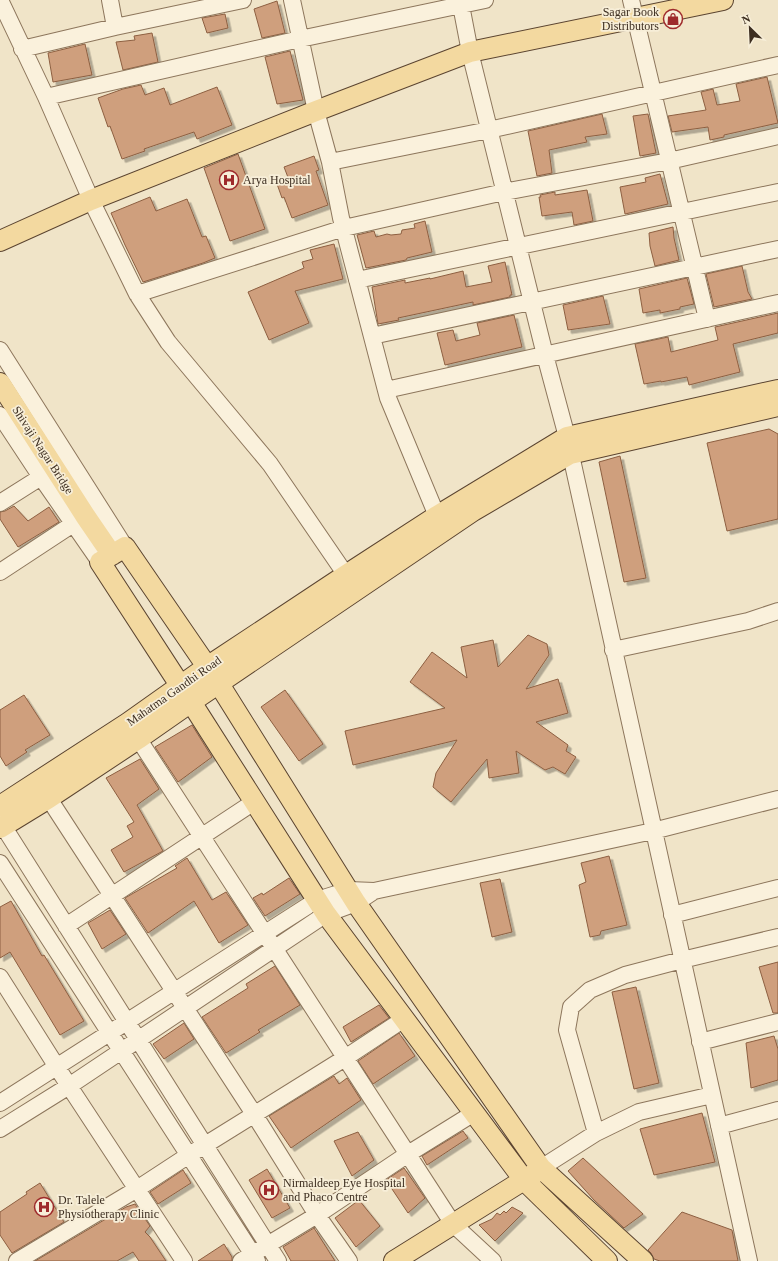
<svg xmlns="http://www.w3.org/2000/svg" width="778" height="1261" font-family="Georgia,serif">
	<defs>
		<filter id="shadow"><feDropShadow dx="3.5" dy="3.5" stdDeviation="0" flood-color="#0004"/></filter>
	</defs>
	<rect width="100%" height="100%" fill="#f0e4c8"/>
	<path fill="#cf9f7d" stroke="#8d5f41" filter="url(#shadow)" d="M 277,1 L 285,33 L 262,38 L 254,9 Z
		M 225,14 L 228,28 L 207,33 L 202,18 Z
		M 152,33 L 158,62 L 123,70 L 116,42 L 135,40 L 134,36 Z
		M 85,44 L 92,75 L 53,82 L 48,53 Z
		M 290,51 L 303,100 L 277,104 L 265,57 Z
		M 767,77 L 778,123 L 724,135 L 724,137 L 710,140 L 708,127 L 672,132 L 668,116 L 706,110 L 701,92 L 713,89 L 717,105 L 740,101 L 736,84 Z
		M 141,85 L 145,95 L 164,88 L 170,105 L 217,87 L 232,125 L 197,139 L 194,132 L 144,149 L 145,151 L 122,159 L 110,126 L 108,127 L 98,98 L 123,89 Z
		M 602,114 L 607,134 L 585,137 L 587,142 L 549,150 L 552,173 L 537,176 L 528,131 Z
		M 648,114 L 656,153 L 640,156 L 633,116 Z
		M 238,154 L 265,229 L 230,241 L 204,168 Z
		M 314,156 L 319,170 L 316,171 L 328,205 L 292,218 L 284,197 L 282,198 L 277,184 L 289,180 L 284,167 Z
		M 660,174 L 668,204 L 625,214 L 620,187 L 646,182 L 645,178 Z
		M 587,190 L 593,221 L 574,225 L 572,212 L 542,216 L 539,197 L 541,197 L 540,195 L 555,192 L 555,195 Z
		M 150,197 L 156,211 L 187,199 L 202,237 L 206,236 L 215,258 L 203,263 L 143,282 L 125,245 L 111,213 Z
		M 425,221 L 432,252 L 407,258 L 406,260 L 366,268 L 357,235 L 374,231 L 376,237 L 387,234 L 391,235 L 401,234 L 402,230 L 415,228 L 414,224 Z
		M 673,227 L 674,238 L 679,260 L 655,266 L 650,246 L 649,233 Z
		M 334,244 L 343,279 L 295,291 L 309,323 L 269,340 L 248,292 L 304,268 L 302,262 L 313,259 L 310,250 Z
		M 505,262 L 512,295 L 510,295 L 510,297 L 473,305 L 473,302 L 398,318 L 399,320 L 378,324 L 372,287 L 405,280 L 405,283 L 430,278 L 430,279 L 463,271 L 466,287 L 492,282 L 488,266 Z
		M 742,266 L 748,292 L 752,299 L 714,307 L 706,274 Z
		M 687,278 L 694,304 L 680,307 L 680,309 L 660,313 L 660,310 L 643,313 L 639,289 Z
		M 603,296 L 610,324 L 568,330 L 563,305 Z
		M 778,313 L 778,333 L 733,344 L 740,372 L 689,385 L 687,377 L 661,382 L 661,381 L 644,384 L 635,344 L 668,337 L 671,352 L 718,340 L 715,327 Z
		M 514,315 L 522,347 L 445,365 L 437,333 L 453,330 L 456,341 L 480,335 L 477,323 Z
		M 769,429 L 778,434 L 778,519 L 727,531 L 707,443 Z
		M 620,456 L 646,578 L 624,582 L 599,462 Z
		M 14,506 L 28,521 L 49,507 L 59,522 L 18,547 L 0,519 L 0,512 L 5,511 Z
		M 528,635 L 547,644 L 549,655 L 526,689 L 558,679 L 568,713 L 536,722 L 568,745 L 566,751 L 576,757 L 565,774 L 553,767 L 545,770 L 516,751 L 519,773 L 489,778 L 487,759 L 451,802 L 433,787 L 436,773 L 457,740 L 353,765 L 345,731 L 445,708 L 410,682 L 432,652 L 467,678 L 461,647 L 493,640 L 498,667 Z
		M 285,690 L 323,744 L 299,761 L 261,707 Z
		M 24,695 L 50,735 L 25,750 L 27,752 L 6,766 L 0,756 L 0,710 Z
		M 192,725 L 212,757 L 178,782 L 155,747 Z
		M 140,759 L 159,789 L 137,805 L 163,851 L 124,872 L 111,850 L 133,837 L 127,826 L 134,822 L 106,778 Z
		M 609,856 L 627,925 L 601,931 L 600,935 L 590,937 L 579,885 L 586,882 L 581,863 Z
		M 187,858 L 212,900 L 226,892 L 248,925 L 219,943 L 194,901 L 148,933 L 125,898 L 177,868 L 175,866 Z
		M 289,878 L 300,894 L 265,916 L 253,898 L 262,893 L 263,895 Z
		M 500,879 L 512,932 L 492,937 L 480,883 Z
		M 11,901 L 42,956 L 44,955 L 84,1021 L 60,1035 L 10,952 L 0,958 L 0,907 Z
		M 110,910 L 126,934 L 102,949 L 88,923 Z
		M 778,962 L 778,1013 L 773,1013 L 759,967 Z
		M 275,966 L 300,1005 L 258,1030 L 260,1032 L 226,1053 L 202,1017 L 248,988 L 246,984 Z
		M 636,987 L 659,1083 L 634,1089 L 612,992 Z
		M 379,1005 L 389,1018 L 351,1042 L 343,1027 Z
		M 184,1023 L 194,1039 L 164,1059 L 153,1044 Z
		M 399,1033 L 415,1056 L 373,1084 L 358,1061 Z
		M 774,1036 L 778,1049 L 778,1080 L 751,1088 L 746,1043 Z
		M 334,1076 L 339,1084 L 347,1078 L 361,1100 L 291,1148 L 269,1116 Z
		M 702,1113 L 715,1162 L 654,1175 L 640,1129 Z
		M 463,1131 L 468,1138 L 427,1165 L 422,1156 Z
		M 358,1132 L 374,1160 L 352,1176 L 334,1141 Z
		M 583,1158 L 643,1214 L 624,1228 L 594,1200 L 568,1171 Z
		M 404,1168 L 425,1198 L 408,1213 L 386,1180 Z
		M 267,1169 L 290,1208 L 272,1218 L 249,1180 Z
		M 183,1170 L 191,1183 L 158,1204 L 150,1192 Z
		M 40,1183 L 64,1222 L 12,1253 L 0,1235 L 0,1212 L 27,1194 L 26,1192 Z
		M 359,1200 L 380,1226 L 356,1247 L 335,1218 Z
		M 135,1204 L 150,1226 L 145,1232 L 150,1237 L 166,1261 L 139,1261 L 133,1252 L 117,1261 L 35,1261 L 126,1207 Z
		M 512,1207 L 523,1213 L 495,1241 L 479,1225 L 492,1219 L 497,1213 L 500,1215 L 504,1211 L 506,1213 Z
		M 682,1212 L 732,1230 L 738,1261 L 660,1261 L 654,1259 L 651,1253 L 648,1250 Z
		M 314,1228 L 335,1261 L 291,1261 L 283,1247 Z
		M 224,1244 L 232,1257 L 232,1261 L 198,1261 Z"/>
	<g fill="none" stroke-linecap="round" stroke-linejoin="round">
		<defs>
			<path id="minor" d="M 0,0 L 46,97 L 91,200 L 137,294 L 168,342 L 270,464 L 346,575
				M 110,0 L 115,27
				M 292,0 L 316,111 L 330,162 L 341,218 L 388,398 L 437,516 L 443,525
				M 460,0 L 470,52 L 545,355 L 567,437 L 749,1261
				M 631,0 L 707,319
				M 22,49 L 115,27 L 243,0
				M 46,97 L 300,39 L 485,0
				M 330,162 L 489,130 L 778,65
				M 357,280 L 778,192
				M 137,294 L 344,228 L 504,192 L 669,161 L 778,136
				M 372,336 L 778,249
				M 0,350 L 125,547
				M 386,390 L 778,303
				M 0,415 L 41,477 L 100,562
				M 0,503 L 41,477
				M 0,572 L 73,524
				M 613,650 L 748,621 L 778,611
				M 132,729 L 453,1224 L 493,1261
				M 42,788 L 254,1114 L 317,1215 L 349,1261
				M 0,821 L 278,1261
				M 0,863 L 257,1261
				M 374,891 L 653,831 L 778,799
				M 672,915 L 778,888
				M 66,926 L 254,802
				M 0,977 L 69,1086 L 184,1261
				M 700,1042 L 778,1022
				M 0,1103 L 317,900 L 349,890 L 374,891 L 356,903 L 326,914 L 69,1086 L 0,1129
				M 719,1126 L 778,1110
				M 596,1133 L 567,1030 L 571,1007 L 590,990 L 625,975 L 682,960 L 778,937
				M 541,1168 L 596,1133 L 639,1112 L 712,1095
				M 17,1261 L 137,1189 L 189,1155 L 345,1058 L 404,1019
				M 241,1261 L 317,1215 L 408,1154 L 474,1113"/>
			<path id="major" d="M 0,241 L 91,200 L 316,111 L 470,52 L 723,0
				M 0,383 L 86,517 L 112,555
				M 0,806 L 128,723 L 207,667 L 346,575 L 437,516 L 567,437 L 778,390
				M 0,828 L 49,798 L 138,739 L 191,702 L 473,511 L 570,454 L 778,406
				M 394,1261 L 535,1173
				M 607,1261 L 524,1180 L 326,914 L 191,702 L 100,562 L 125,547 L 219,684 L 356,903 L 541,1168 L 643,1261"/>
		</defs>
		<use href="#minor" stroke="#8d765c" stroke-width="18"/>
		<use href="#major" stroke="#5b4430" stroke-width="22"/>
		<use href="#minor" stroke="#faf1dc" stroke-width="16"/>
		<use href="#major" stroke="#f3d9a0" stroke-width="20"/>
	</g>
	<defs>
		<symbol id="shop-ring" viewBox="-11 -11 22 22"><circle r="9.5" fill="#f7eed8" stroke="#9e2a2b" stroke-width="1.5"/><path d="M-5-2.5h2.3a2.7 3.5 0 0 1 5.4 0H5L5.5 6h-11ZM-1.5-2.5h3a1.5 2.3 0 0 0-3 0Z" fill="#9e2a2b"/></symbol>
		<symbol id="hospital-ring" viewBox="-11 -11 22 22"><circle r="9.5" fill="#f7eed8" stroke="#9e2a2b" stroke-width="1.5"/><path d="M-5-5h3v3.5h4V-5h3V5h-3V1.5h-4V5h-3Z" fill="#9e2a2b"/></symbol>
	</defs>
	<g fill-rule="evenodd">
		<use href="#shop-ring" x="662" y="8" width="22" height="22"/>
		<use href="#hospital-ring" x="218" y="169" width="22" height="22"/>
		<use href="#hospital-ring" x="258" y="1179" width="22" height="22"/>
		<use href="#hospital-ring" x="33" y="1196" width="22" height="22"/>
	</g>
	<g text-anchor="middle" stroke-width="3.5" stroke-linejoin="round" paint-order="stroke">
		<g font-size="12" fill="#3d2e20" stroke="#f7eed8" text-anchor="start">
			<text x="659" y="16" text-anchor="end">Sagar Book<tspan x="659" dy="14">Distributors</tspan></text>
			<text x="243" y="184">Arya Hospital</text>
			<text x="283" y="1187">Nirmaldeep Eye Hospital<tspan x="283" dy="14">and Phaco Centre</tspan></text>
			<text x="58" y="1204">Dr. Talele<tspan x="58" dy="14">Physiotherapy Clinic</tspan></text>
		</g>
		<g font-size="12" fill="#3d2e20" stroke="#f7eed8">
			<text transform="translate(43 450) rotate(57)" y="4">Shivaji Nagar Bridge</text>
			<text transform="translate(174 691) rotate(-35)" y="4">Mahatma Gandhi Road</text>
		</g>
	</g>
	<g transform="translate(750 28) rotate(336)" stroke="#f7eed8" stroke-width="3" paint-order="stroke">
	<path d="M0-3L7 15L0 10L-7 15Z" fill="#3d2e20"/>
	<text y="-6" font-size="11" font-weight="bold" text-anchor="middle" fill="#3d2e20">N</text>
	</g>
</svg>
